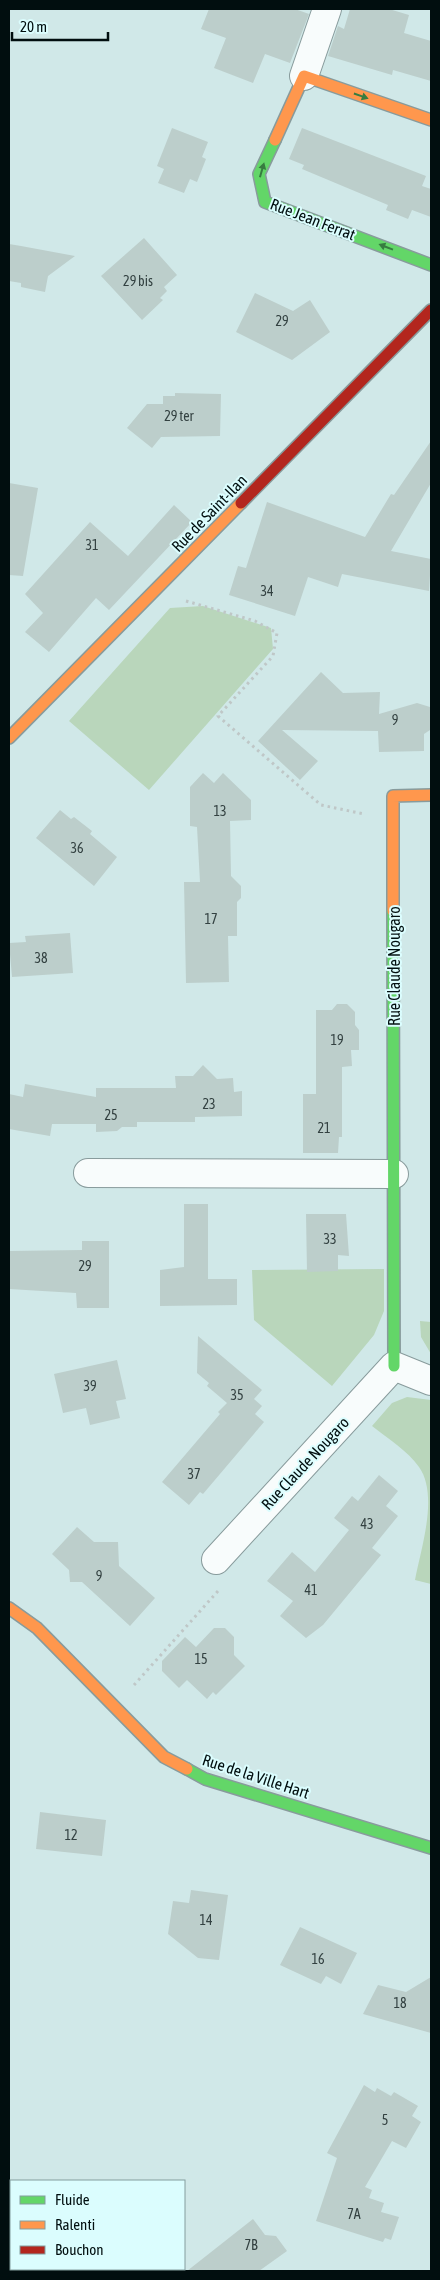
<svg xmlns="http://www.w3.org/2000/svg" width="440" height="2280" font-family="'Asap Condensed',sans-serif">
	<rect width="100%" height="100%" fill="#d0e8e8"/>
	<path fill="#b9d6bb" d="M 203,606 L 271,628 L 273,649 L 149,790 L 69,721 L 170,608 Z
		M 384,1269 L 384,1311 L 374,1335 L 332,1386 L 254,1320 L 252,1270 Z
		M 420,1321 L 431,1322 L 431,1354 L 421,1337 Z
		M 407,1397 L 431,1400 L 431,1584 L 415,1580 C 421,1548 439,1495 419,1467 C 408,1451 387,1438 372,1426 L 392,1403 Z"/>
	<path fill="#bccecb" d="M 209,9 L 295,9 L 309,14 L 290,63 L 265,54 L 253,83 L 214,68 L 226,38 L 201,29 Z
		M 350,9 L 389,9 L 409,15 L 404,33 L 431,41 L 431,81 L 393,70 L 392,75 L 328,56 L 338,26 L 344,29 Z
		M 172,128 L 208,142 L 202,157 L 206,159 L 197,182 L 190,179 L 184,193 L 158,183 L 164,169 L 157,166 Z
		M 302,128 L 426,176 L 422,186 L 431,189 L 431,217 L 412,210 L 408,219 L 386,210 L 388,205 L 302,169 L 304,165 L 289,159 Z
		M 144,238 L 177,275 L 164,287 L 167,291 L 160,298 L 163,300 L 142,320 L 101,276 Z
		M 9,244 L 21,246 L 75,256 L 48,276 L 45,292 L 21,287 L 21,283 L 9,281 Z
		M 255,293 L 293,311 L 310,300 L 330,332 L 292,360 L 236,332 Z
		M 175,393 L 221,394 L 220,436 L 161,437 L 152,448 L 127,428 L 147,404 L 163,404 L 163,396 L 175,396 Z
		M 431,441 L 431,483 L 391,551 L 431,559 L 429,591 L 342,574 L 338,587 L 308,577 L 295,616 L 229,595 L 238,566 L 246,568 L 267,502 L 365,537 L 391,494 L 394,495 Z
		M 9,483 L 38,488 L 23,576 L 9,575 Z
		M 174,505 L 192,522 L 109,610 L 96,598 L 49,652 L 25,632 L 43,613 L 25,594 L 90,522 L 128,556 Z
		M 321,672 L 343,693 L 380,692 L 379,714 L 417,703 L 430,707 L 430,730 L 424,734 L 424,751 L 379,752 L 378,731 L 282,730 L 318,761 L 300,780 L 258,741 Z
		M 203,773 L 214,783 L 223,773 L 251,800 L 251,820 L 230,821 L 231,876 L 241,886 L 241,898 L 237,902 L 237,936 L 228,936 L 229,982 L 186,983 L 184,882 L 200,882 L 197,827 L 190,826 L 190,787 Z
		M 60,810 L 71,819 L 74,817 L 92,831 L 90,834 L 117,857 L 94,886 L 36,838 Z
		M 70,933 L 73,973 L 12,977 L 9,943 L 26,942 L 25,936 Z
		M 337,1004 L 347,1004 L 355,1012 L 355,1025 L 359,1030 L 359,1050 L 351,1050 L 352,1066 L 342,1067 L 342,1137 L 339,1137 L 338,1153 L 303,1153 L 303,1094 L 316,1094 L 316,1010 L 332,1010 Z
		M 203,1065 L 217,1079 L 233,1078 L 234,1092 L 242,1091 L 242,1116 L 195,1117 L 195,1122 L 137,1122 L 137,1127 L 122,1127 L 117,1131 L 96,1132 L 96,1124 L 52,1124 L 50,1136 L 9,1129 L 9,1094 L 23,1097 L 25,1084 L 96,1097 L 96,1088 L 176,1088 L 175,1076 L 193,1076 Z
		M 184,1204 L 208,1204 L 208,1279 L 237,1279 L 237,1305 L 160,1306 L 160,1270 L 184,1267 Z
		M 306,1214 L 346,1214 L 349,1256 L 338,1255 L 338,1271 L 307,1272 Z
		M 82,1241 L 109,1241 L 109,1308 L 77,1308 L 76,1293 L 9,1289 L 9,1251 L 82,1250 Z
		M 198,1336 L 262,1390 L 254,1399 L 262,1406 L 255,1414 L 264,1422 L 203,1494 L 200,1492 L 189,1505 L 162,1482 L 220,1414 L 218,1412 L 227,1403 L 207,1386 L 209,1383 L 197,1373 Z
		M 117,1360 L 126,1399 L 116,1401 L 120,1418 L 90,1425 L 86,1408 L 63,1413 L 54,1374 Z
		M 379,1475 L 398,1491 L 386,1506 L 398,1516 L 372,1548 L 381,1555 L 323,1625 L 306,1638 L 280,1616 L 293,1601 L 267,1581 L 292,1552 L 315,1572 L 349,1530 L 334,1518 L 352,1496 L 358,1501 Z
		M 77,1527 L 94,1542 L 118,1542 L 119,1566 L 155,1598 L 130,1626 L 82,1582 L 70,1582 L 69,1570 L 52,1554 Z
		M 214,1628 L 225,1628 L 234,1637 L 234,1655 L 245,1666 L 216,1695 L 213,1692 L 207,1699 L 187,1680 L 179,1688 L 162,1671 L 162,1661 L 185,1637 L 196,1647 Z
		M 40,1812 L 106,1820 L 102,1856 L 36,1849 Z
		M 191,1890 L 228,1895 L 219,1960 L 198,1958 L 168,1934 L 173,1901 L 189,1903 Z
		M 300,1927 L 357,1953 L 341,1984 L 326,1976 L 321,1984 L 280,1965 Z
		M 431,1977 L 431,2033 L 363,2014 L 378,1985 L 406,1992 Z
		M 364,2085 L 375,2092 L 377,2088 L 391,2096 L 394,2092 L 418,2106 L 412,2116 L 421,2122 L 406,2148 L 392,2141 L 365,2187 L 372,2190 L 369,2198 L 384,2203 L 381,2212 L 399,2217 L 391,2240 L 385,2238 L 383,2242 L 316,2221 L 337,2158 L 327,2153 Z
		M 253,2219 L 265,2235 L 276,2236 L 287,2251 L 259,2271 L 187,2271 Z"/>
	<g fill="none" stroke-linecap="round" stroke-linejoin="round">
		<defs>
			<path id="street" d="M 304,76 L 327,9
				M 88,1173 L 394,1174
				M 216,1560 L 394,1366 L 431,1381"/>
			<path id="fast" d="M 275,140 L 259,174 L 265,202 L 431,265
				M 393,911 L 394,1366
				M 187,1769 L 205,1779 L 431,1848"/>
			<path id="slow" d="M 275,140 L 304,76 L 431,120
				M 9,738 L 241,503
				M 393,911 L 393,796 L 431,795
				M 9,1608 L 37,1628 L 164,1757 L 187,1769"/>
			<path id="jam" d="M 241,503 L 431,310"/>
		</defs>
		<use href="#street" stroke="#889b9c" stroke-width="30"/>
		<use href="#fast" stroke="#889b9c" stroke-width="14"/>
		<use href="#slow" stroke="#889b9c" stroke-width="14"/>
		<use href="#jam" stroke="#889b9c" stroke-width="14"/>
		<path stroke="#bfc7c7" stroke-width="3" stroke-dasharray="2.5 4" stroke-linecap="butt" d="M 186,601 L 255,621 L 277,633 L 273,656 L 218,716 L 321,805 L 364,814
			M 134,1685 L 218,1591"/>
		<use href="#street" stroke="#f8fcfc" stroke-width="28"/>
		<use href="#fast" stroke="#63d668" stroke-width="11"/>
		<use href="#slow" stroke="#ff974d" stroke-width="11"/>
		<use href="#jam" stroke="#b3261e" stroke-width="11"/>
	</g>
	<defs><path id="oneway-solid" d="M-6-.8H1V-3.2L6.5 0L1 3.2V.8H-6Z" transform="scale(1.25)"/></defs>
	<g fill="#377c40">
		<use href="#oneway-solid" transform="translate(361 96) rotate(19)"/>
		<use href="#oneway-solid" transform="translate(262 170) rotate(-74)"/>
		<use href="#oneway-solid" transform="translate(386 247) rotate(-159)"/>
	</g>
	<g text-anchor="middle" stroke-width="4" stroke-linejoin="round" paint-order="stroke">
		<g font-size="14" fill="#334141">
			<text x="138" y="286">29 bis</text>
			<text x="282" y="326">29</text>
			<text x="179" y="421">29 ter</text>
			<text x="92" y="550">31</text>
			<text x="267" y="596">34</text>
			<text x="395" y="725">9</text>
			<text x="220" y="816">13</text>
			<text x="77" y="853">36</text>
			<text x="211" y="924">17</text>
			<text x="41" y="963">38</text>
			<text x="337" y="1045">19</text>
			<text x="209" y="1109">23</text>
			<text x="111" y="1120">25</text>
			<text x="324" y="1133">21</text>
			<text x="330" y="1244">33</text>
			<text x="85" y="1271">29</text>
			<text x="90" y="1391">39</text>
			<text x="237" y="1400">35</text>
			<text x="194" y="1479">37</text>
			<text x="367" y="1529">43</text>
			<text x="99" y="1581">9</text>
			<text x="311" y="1595">41</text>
			<text x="201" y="1664">15</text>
			<text x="71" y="1840">12</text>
			<text x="206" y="1925">14</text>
			<text x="318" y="1964">16</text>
			<text x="400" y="2008">18</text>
			<text x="385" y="2125">5</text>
			<text x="354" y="2219">7A</text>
			<text x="251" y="2250">7B</text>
		</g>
		<g font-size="16" fill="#010e0f" stroke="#dbfdfe">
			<text transform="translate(313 219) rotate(21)" y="6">Rue Jean Ferrat</text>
			<text transform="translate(209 513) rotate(-46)" y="6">Rue de Saint-Ilan</text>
			<text transform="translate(394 966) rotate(-90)" y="6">Rue Claude Nougaro</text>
			<text transform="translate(305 1463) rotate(-47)" y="6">Rue Claude Nougaro</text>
			<text transform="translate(256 1776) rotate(18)" y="6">Rue de la Ville Hart</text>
		</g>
	</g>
	<rect width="440" height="2280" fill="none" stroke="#010e0f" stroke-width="20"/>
	<rect x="10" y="2180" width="175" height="90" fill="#dbfdfe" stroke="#849d9e"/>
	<rect x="20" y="2196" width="25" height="8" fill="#63d668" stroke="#849d9e"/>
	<text x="55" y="2205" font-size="15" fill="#010e0f">Fluide</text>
	<rect x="20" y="2221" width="25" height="8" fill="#ff974d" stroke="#849d9e"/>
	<text x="55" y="2230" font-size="15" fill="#010e0f">Ralenti</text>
	<rect x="20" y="2246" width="25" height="8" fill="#b3261e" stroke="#849d9e"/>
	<text x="55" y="2255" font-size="15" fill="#010e0f">Bouchon</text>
	<path d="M12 32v8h96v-8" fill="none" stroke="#010e0f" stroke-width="2.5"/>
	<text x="20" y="32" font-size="15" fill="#010e0f" stroke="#dbfdfe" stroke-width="4" paint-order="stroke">20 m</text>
</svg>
